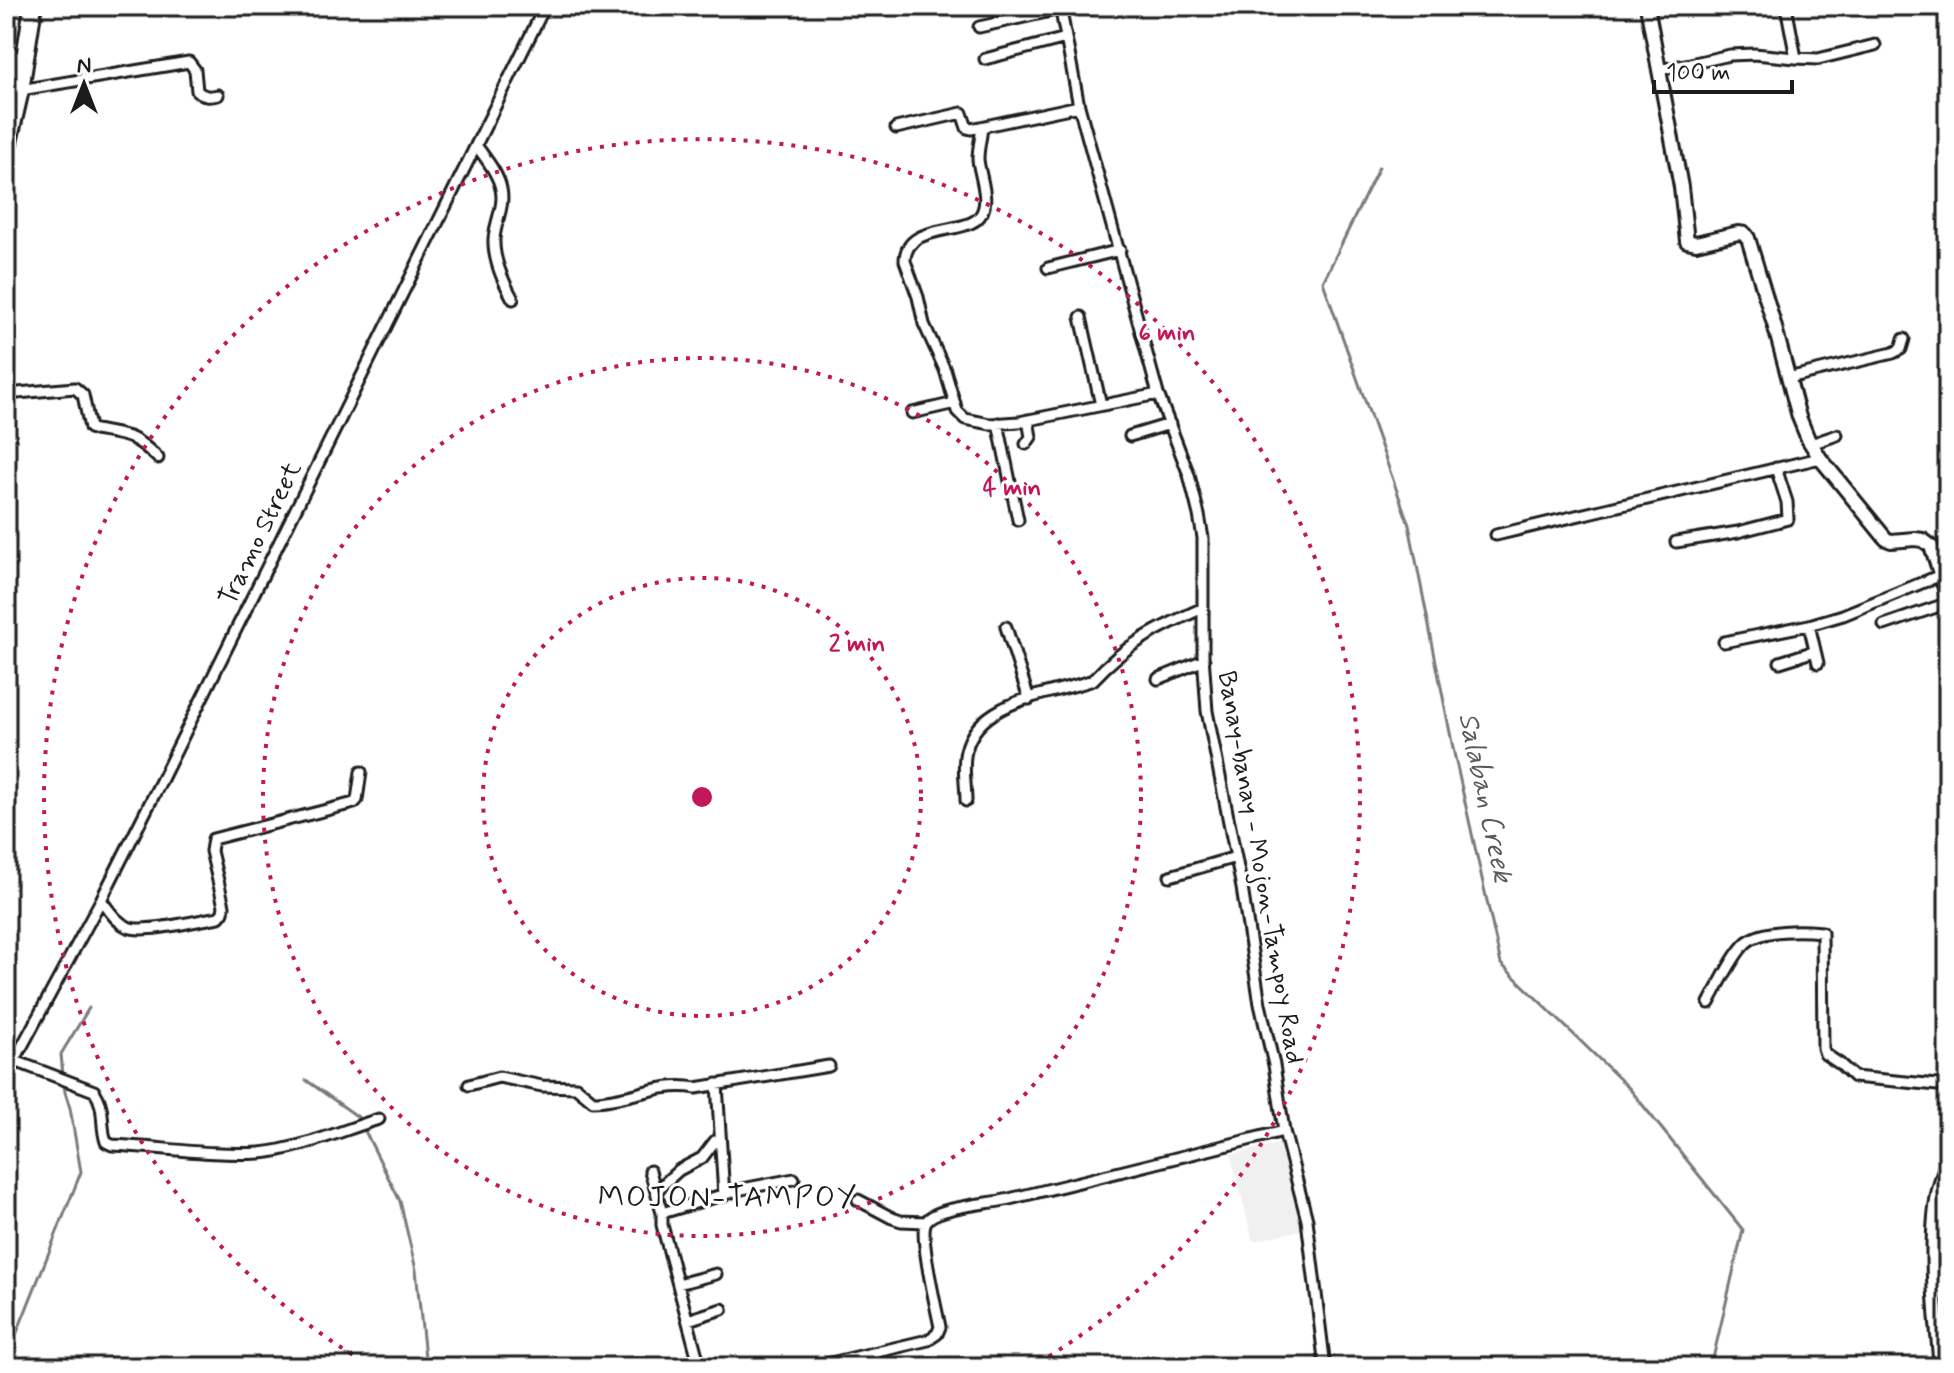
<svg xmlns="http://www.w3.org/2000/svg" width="1954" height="1373" font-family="Mynerve,sans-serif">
	<rect width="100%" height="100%" fill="#fff"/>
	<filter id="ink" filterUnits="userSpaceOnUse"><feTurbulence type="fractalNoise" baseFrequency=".0125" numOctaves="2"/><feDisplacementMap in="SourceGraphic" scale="16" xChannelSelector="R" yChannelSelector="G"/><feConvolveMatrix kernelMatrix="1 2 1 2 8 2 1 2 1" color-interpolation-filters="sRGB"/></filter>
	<g filter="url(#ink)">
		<path fill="#f0f0f0" d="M 1282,1143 L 1304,1229 L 1253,1241 L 1231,1155 Z"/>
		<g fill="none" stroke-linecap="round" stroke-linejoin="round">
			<path stroke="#7a7a7a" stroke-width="3" d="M 1379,167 L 1323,282 L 1409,525 L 1454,753 L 1501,964 L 1629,1088 L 1743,1230 L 1711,1367
				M 63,1076 L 61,1054 L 89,1008
				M 306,1080 L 358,1117 L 400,1201 L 416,1270 L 426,1367
				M 6,1360 L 81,1172 L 70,1108 L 65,1092 L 64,1084"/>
			<defs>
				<path id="street" d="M 1060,6 L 1079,106 L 1158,394 L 1189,475 L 1199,515 L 1203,538 L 1203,655 L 1207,711 L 1242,888 L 1260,1004 L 1274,1065 L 1284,1131 L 1307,1220 L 1325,1367
					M 979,27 L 1060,9
					M 6,58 L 26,56
					M 1796,58 L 1818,59 L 1875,45
					M 985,59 L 1066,38
					M 1658,70 L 1690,64 L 1730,55 L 1754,54 L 1796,58 L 1786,6
					M 20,90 L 189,62 L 195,70 L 197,91 C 204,97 209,97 218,95
					M 982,127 C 981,138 978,148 978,159 C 979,176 994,206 976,220 C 957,234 905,225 905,261 L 918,297 L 924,324 L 945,370 L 957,411 L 965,419 L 990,424 L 1019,422 L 1158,394
					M 896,128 L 962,113 L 967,128 L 971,129 L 1079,106
					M 476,145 C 485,158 498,173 501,189 C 505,206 495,222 494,239 C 493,260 503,281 513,299
					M 1048,268 L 1120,250
					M 1081,317 L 1101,405
					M 1788,378 L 1893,353 L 1901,349 L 1904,339
					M 6,394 L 75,388 L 83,395 L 90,428 L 95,430 C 128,436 133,434 158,458
					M 912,413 L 955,403
					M 998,423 L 1018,520
					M 1130,436 L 1170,424
					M 1026,444 L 1031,437 L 1028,420
					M 1811,444 L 1837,435
					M 1496,535 L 1820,458
					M 1676,542 L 1738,532 L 1788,519 L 1787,502 L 1776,468
					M 1809,625 L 1818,663
					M 1884,625 L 1948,603
					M 1006,627 L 1029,699
					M 1724,642 L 1809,625 L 1843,615 L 1941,575
					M 1780,662 L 1815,651
					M 1158,679 L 1204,660
					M 966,801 C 966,785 962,766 966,751 C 978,699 1051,695 1093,680 C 1127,643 1158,628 1203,608
					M 1170,876 L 1236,857
					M 101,900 C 109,910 116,922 128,927 C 143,934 200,920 219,917 L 223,912 L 224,906 L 211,851 L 213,839 L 354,803 L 357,800 L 361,772
					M 1709,1003 C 1718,987 1734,953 1747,942 C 1764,929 1801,930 1822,932 L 1823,1048 L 1825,1054 L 1840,1064 L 1854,1077 L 1948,1086
					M 15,1061 L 94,1091 C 106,1107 100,1125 106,1142 L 112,1145 C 161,1147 211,1156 260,1153 C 297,1150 343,1130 379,1119
					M 6,1076 L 101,900 L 162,779 L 545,6
					M 717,1084 L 724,1196
					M 469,1085 L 499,1077 L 542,1086 L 576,1087 L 593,1101 C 628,1101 660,1081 696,1088 L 829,1066
					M 650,1171 L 662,1213 L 662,1225 L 700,1367
					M 656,1191 L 679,1170 L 702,1158 L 715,1141
					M 858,1200 L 892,1218 L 901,1221 L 926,1222
					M 662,1213 L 742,1189 L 794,1179
					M 1934,1242 L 1948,1240
					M 1935,1275 L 1948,1272
					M 678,1284 L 716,1274
					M 688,1320 L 722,1309
					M 814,1367 L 928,1340 L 937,1334 L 940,1327 C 936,1307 920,1240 925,1224 C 930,1207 988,1204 1005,1200 C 1098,1178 1191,1154 1284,1131"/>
				<path id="secondary" d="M 1647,6 L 1681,187 L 1687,241 L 1696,243 L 1738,233 L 1745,234 L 1748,238 L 1774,324 L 1799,417 L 1808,439 L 1820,458 L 1886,539 L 1891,541 L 1915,539 L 1923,540 L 1931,546 L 1948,597
					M 1941,1367 C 1936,1315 1928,1240 1939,1190 C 1942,1179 1945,1169 1948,1159"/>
				<path id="highway" d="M 6,151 L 20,90 L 33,6"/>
			</defs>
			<use href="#street" stroke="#1c1c1c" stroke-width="15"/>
			<use href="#secondary" stroke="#1c1c1c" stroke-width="18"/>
			<use href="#highway" stroke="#1c1c1c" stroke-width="22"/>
			<use href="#street" stroke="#fff" stroke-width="9"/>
			<use href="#secondary" stroke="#fff" stroke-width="12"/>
			<use href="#highway" stroke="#fff" stroke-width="16"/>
		</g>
	</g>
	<g fill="none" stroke="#c2185b" stroke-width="4" stroke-dasharray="4 8">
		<circle cx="702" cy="797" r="219"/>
		<circle cx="702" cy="797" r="439"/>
		<path d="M373 1367A658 658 0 1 1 1031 1367"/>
	</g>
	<g text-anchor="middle" stroke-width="6" stroke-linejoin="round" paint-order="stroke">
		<g font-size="26" fill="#1c1c1c" stroke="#fff">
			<text transform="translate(259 533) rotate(-64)" y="9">Tramo Street</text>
			<text transform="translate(1262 867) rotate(80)" y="9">Banay-banay - Mojon-Tampoy Road</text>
		</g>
		<g font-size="28" font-style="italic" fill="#5a5a5a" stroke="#fff">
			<text transform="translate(1487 797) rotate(78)" y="10">Salaban Creek</text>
		</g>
		<g font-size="30" letter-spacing="2" fill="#1c1c1c" stroke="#fff">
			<text x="728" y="1206">MOJON-TAMPOY</text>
		</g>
	</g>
	<circle cx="702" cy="797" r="12" fill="#c2185b" stroke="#fff" stroke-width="4"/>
	<g font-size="24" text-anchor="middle" font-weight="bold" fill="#c2185b" stroke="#fff" stroke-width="6" stroke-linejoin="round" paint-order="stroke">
		<text x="1167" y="340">6 min</text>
		<text x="1012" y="495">4 min</text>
		<text x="857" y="651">2 min</text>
	</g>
	<rect width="1954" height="1373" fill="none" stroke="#fff" stroke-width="32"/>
	<rect x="16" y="16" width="1922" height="1341" fill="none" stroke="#1c1c1c" stroke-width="3" filter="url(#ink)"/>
	<g transform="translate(84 84)" stroke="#ffffff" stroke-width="6" paint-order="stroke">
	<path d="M0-6L14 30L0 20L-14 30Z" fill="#1c1c1c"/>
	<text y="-12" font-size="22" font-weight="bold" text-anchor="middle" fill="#1c1c1c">N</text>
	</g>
	<path d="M1654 80v12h138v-12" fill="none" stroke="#1c1c1c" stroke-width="4"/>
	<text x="1666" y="80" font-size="24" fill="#1c1c1c" stroke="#ffffff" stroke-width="6" paint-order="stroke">100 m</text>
</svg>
